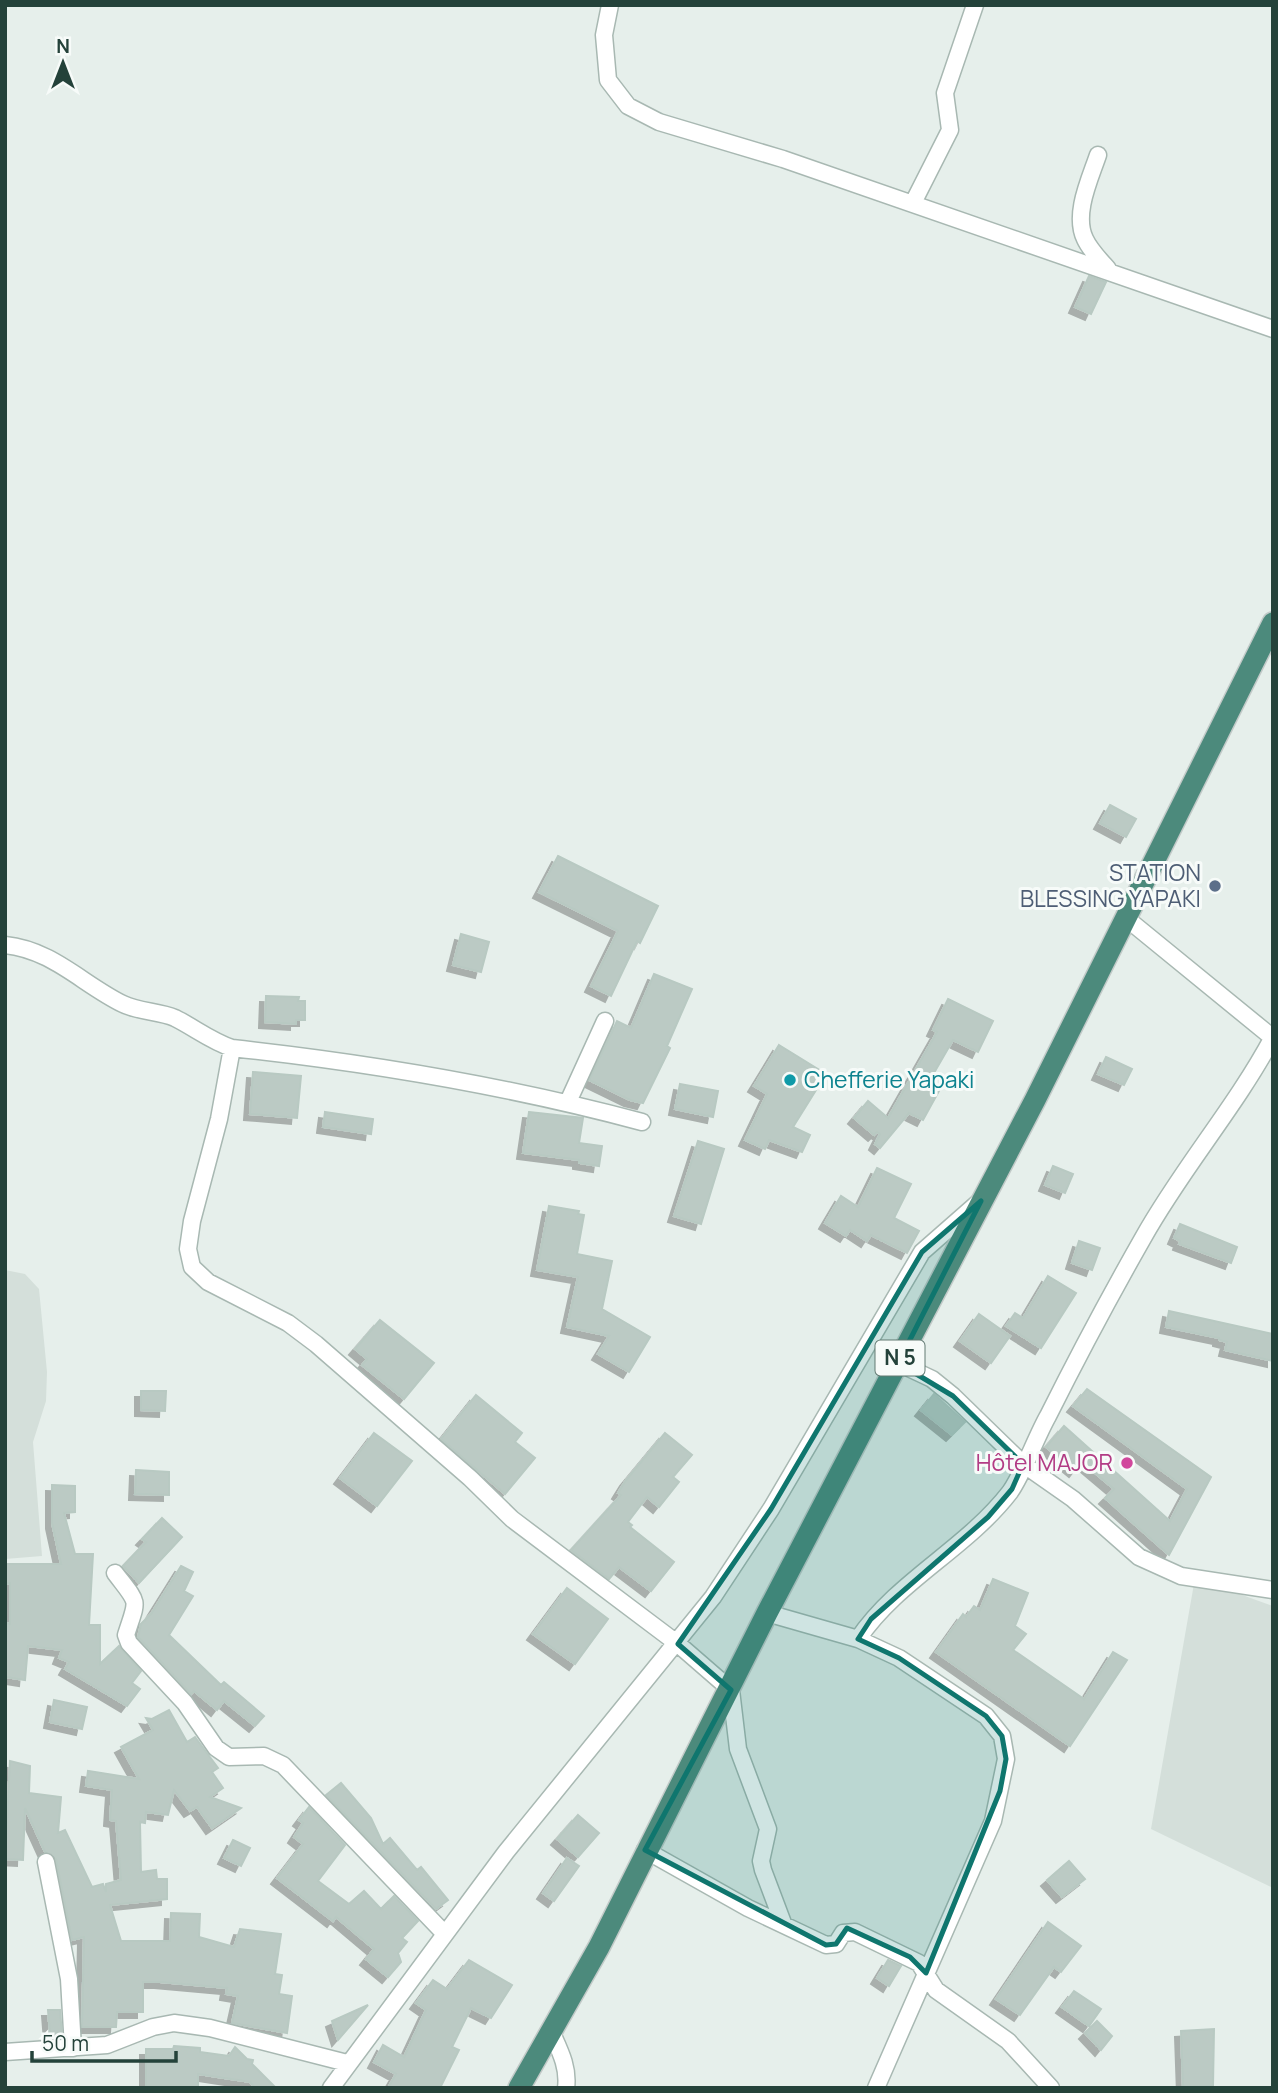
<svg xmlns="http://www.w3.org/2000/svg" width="1278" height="2093" font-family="Manrope,sans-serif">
	<defs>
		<filter id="shadow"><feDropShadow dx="-6" dy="6" stdDeviation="0" flood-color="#0004"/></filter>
	</defs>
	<rect width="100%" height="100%" fill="#e6efeb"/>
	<path fill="#d4dfda" d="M 5,1270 L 25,1274 L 39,1289 L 47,1372 L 46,1401 L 33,1442 L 42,1556 L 5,1559 Z
		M 1195,1578 L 1273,1606 L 1273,1888 L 1151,1829 Z"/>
	<path fill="#bbcac4" stroke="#b8c9c2" stroke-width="2" filter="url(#shadow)" d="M 1089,276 L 1106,282 L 1091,314 L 1075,307 Z
		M 1110,805 L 1136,819 L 1126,837 L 1100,823 Z
		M 558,856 L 658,906 L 640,943 L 637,941 L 611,996 L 591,986 L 618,931 L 539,892 Z
		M 461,934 L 489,942 L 481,972 L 453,965 Z
		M 654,974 L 692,989 L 667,1046 L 670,1048 L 643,1103 L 630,1100 L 589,1080 L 617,1021 L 631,1028 Z
		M 266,996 L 299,997 L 298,1001 L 305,1001 L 305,1020 L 296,1020 L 296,1024 L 265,1022 Z
		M 948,999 L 993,1021 L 978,1052 L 953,1040 L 927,1085 L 939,1091 L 923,1120 L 909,1113 L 880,1148 L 875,1144 L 880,1134 L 877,1132 L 874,1135 L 854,1118 L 868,1101 L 888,1118 L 937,1032 L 933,1030 Z
		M 779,1045 L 826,1074 L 793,1127 L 810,1135 L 802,1152 L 769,1140 L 765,1149 L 745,1140 L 767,1094 L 754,1086 Z
		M 1106,1057 L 1132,1069 L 1124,1085 L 1098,1074 Z
		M 253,1072 L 301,1076 L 297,1118 L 250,1114 Z
		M 680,1084 L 718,1091 L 713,1117 L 675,1109 Z
		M 325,1112 L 373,1119 L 371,1134 L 323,1127 Z
		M 529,1112 L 583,1118 L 579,1143 L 602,1146 L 599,1166 L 579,1163 L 579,1160 L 523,1153 Z
		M 698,1141 L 724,1149 L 701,1224 L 674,1216 Z
		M 1053,1166 L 1073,1174 L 1065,1193 L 1045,1185 Z
		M 877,1168 L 911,1184 L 894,1218 L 919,1231 L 907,1253 L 871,1235 L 867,1241 L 850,1230 L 846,1236 L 825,1223 L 841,1196 L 858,1207 Z
		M 549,1206 L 579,1211 L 578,1214 L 584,1215 L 577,1254 L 612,1261 L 602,1309 L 650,1337 L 629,1372 L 598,1354 L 609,1336 L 567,1327 L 578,1277 L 537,1270 Z
		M 1180,1224 L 1237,1247 L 1231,1263 L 1179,1244 L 1180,1241 L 1174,1238 Z
		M 1079,1241 L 1100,1248 L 1092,1270 L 1072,1263 Z
		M 1048,1276 L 1076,1293 L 1041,1348 L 1006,1326 L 1015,1313 L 1023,1318 Z
		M 1169,1311 L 1273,1334 L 1273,1361 L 1225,1350 L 1227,1342 L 1219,1340 L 1219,1338 L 1166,1327 Z
		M 979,1314 L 1010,1336 L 991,1363 L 960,1341 Z
		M 380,1320 L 434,1363 L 404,1399 L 362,1365 L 367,1359 L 355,1349 Z
		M 1087,1389 L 1211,1477 L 1169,1555 L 1105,1498 L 1114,1489 L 1082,1462 L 1075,1471 L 1046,1447 L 1064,1426 L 1170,1521 L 1187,1489 L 1073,1406 Z
		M 141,1391 L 166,1391 L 165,1411 L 141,1410 Z
		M 934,1394 L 965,1422 L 952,1435 L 921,1410 Z
		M 476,1395 L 522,1433 L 515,1442 L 535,1458 L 505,1494 L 441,1439 Z
		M 374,1433 L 412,1461 L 377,1506 L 340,1478 Z
		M 665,1433 L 692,1455 L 673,1477 L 679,1482 L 659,1507 L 647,1497 L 628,1522 L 632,1525 L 630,1527 L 674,1562 L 651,1591 L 619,1567 L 609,1579 L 571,1550 L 621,1495 L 618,1493 L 626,1480 Z
		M 136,1470 L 169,1472 L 169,1495 L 135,1494 Z
		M 52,1485 L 75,1486 L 75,1512 L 64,1513 L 75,1554 L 93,1554 L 89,1625 L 100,1625 L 100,1664 L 119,1646 L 141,1671 L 132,1683 L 140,1689 L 127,1706 L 65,1669 L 69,1662 L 59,1658 L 62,1650 L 28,1646 L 25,1680 L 5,1677 L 6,1623 L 10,1624 L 10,1583 L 5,1584 L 5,1564 L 61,1564 L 52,1523 Z
		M 162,1518 L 182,1537 L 139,1583 L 123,1566 L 146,1542 L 142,1539 Z
		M 181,1566 L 193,1572 L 184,1591 L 193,1596 L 169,1635 L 221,1685 L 224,1682 L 264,1716 L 255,1726 L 224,1701 L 217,1710 L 194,1691 L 191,1694 L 138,1637 L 141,1624 L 151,1614 Z
		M 993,1579 L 1028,1593 L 1015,1626 L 1026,1634 L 1013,1650 L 1084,1699 L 1113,1652 L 1127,1660 L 1070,1746 L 936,1652 L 963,1614 L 966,1617 L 974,1606 L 980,1610 Z
		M 567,1588 L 608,1619 L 575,1664 L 533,1634 Z
		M 54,1700 L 87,1707 L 82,1729 L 50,1722 Z
		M 169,1710 L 187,1742 L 195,1737 L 218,1768 L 212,1772 L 223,1788 L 210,1797 L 241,1808 L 212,1828 L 197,1807 L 190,1811 L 174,1790 L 168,1815 L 146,1812 L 145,1823 L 140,1822 L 141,1872 L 156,1870 L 157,1879 L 167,1879 L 167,1899 L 110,1905 L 121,1941 L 170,1941 L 171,1913 L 200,1914 L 199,1937 L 234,1947 L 240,1929 L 281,1934 L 275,1974 L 282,1975 L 279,1994 L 292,1996 L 287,2033 L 232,2023 L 238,1996 L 226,1994 L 227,1988 L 160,1982 L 143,1982 L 143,2012 L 117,2012 L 116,2027 L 82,2027 L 84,1937 L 72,1940 L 56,1859 L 45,1852 L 25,1808 L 23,1860 L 5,1859 L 10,1761 L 30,1766 L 29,1793 L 61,1797 L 58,1833 L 65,1830 L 92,1887 L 103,1884 L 106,1892 L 106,1884 L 121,1880 L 116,1821 L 110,1820 L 112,1790 L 86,1786 L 88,1771 L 139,1779 L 121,1747 L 153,1730 L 146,1718 L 152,1719 Z
		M 341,1783 L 371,1818 L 383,1844 L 390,1838 L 417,1870 L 421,1867 L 448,1900 L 436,1909 L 326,1795 Z
		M 309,1807 L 345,1845 L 318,1881 L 349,1904 L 364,1891 L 381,1909 L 394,1896 L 418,1921 L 402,1938 L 407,1942 L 398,1953 L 401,1962 L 388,1977 L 366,1959 L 374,1949 L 336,1917 L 333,1921 L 277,1878 L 303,1844 L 294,1837 L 303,1823 L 299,1820 Z
		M 578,1815 L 599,1833 L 578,1857 L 557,1839 Z
		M 233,1840 L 250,1848 L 241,1866 L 224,1858 Z
		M 567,1858 L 579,1866 L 554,1901 L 543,1893 Z
		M 1069,1861 L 1085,1879 L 1062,1897 L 1047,1880 Z
		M 1048,1922 L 1081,1946 L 1061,1972 L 1054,1967 L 1020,2015 L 996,1999 Z
		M 469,1960 L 512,1985 L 491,2018 L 471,2008 L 452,2047 L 459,2050 L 440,2088 L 388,2088 L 396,2074 L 374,2062 L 383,2045 L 404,2057 L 426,2010 L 416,2003 L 433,1980 L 447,1989 Z
		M 888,1960 L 901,1966 L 889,1986 L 877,1978 Z
		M 1074,1991 L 1101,2009 L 1089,2026 L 1062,2007 Z
		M 368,2005 L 338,2040 L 332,2021 Z
		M 48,2010 L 60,2010 L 62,2035 L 50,2035 Z
		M 1097,2021 L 1112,2036 L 1101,2050 L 1085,2033 Z
		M 1214,2029 L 1213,2086 L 1183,2087 L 1181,2031 Z
		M 174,2046 L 200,2048 L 200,2052 L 229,2056 L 235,2047 L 247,2059 L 253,2060 L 252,2064 L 276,2088 L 255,2088 L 250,2082 L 198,2074 L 198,2088 L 146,2088 L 146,2049 L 173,2049 Z"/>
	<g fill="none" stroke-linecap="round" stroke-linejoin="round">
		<defs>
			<path id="minor" d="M 610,5 L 604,35 L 608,80 L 628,106 L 659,122 L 783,159 L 1273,329
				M 1098,155 C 1090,179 1073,214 1085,239 C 1090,250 1100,260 1108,269
				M 913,203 L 950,130 L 945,93 L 975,5
				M 1126,918 L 1273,1038
				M 5,945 C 53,950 82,984 123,1004 C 139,1012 159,1011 175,1018 C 195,1028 211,1041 232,1048 C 370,1063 508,1086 642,1122
				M 232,1048 L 219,1119 L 192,1221 L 188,1249 L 192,1267 L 208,1282 L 288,1323 L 316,1344 L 470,1478 L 512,1519 L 678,1644 L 731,1690 L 738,1749 L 768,1829 L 761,1861 L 763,1870 L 783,1923
				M 568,1102 L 605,1021
				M 898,1363 L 932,1379 L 953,1396 L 1023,1464 L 1073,1499 L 1139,1557 L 1181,1576 L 1273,1590
				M 115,1573 C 140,1606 138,1597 126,1635 L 129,1643 L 185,1703 L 216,1748 L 229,1757 L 264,1756 L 283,1765 L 444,1933
				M 767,1613 L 858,1639 L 899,1658 L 986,1716 L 1002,1736 L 1006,1759 L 993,1821 L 876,2088
				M 858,1639 C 898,1580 966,1549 1010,1492 C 1023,1474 1036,1437 1048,1416 C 1078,1356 1110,1296 1143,1238 C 1182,1168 1235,1108 1273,1037
				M 645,1850 L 748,1908 L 826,1945 L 836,1944 L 843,1933 L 855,1932 L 919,1963 L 936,1990 L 1008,2041 L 1051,2088
				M 46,1862 L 69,1979 L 73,2048
				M 551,2031 C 559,2049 569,2067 566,2088
				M 5,2052 L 107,2045 L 153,2027 L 174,2023 L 210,2028 L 347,2063
				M 331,2088 L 506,1852 L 713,1597 L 771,1509 L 922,1252 L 979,1202"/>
			<path id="trunk" d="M 519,2088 L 599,1947 L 767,1613 L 1035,1100 L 1273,623"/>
		</defs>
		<use href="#minor" stroke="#a8b8b2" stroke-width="19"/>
		<use href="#trunk" stroke="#c2cac8" stroke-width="24"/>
		<use href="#minor" stroke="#fff" stroke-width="16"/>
		<use href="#trunk" stroke="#4c8a7c" stroke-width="21"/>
	</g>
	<path fill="#0f766e" fill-opacity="0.2" stroke="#0f766e" stroke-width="5" stroke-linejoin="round" d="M 981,1201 L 898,1363 L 953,1396 L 1023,1464 L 1012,1489 L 988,1517 L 871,1619 L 858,1639 L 899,1658 L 986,1716 L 1002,1736 L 1006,1759 L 1000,1791 L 926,1973 L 910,1957 L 847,1928 L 836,1944 L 826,1945 L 645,1850 L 731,1690 L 678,1644 L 771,1509 L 922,1252 Z"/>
	<circle fill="#5c6f8a" stroke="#f7fbf9" stroke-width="2.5" cx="1215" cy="886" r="7"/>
	<circle fill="#0f9aa8" stroke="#f7fbf9" stroke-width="2.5" cx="790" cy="1080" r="7"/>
	<circle fill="#d1479c" stroke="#f7fbf9" stroke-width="2.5" cx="1127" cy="1463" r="7"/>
	<g text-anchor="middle" stroke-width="6" stroke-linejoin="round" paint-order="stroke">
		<rect fill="#f7fbf9" stroke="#637a73" stroke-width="2" x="875.5" y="1340.5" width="49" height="35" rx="5"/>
		<g font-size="21" font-weight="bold" fill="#24423a">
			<text x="900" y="1365">N 5</text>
		</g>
		<g font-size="23" fill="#4e5e75" stroke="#f7fbf9" text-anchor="end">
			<text x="1201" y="881">STATION<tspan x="1201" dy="26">BLESSING YAPAKI</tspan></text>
		</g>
		<g font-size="23" fill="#0d838f" stroke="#f7fbf9" text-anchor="start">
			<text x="804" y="1088">Chefferie Yapaki</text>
		</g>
		<g font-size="23" fill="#b23c85" stroke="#f7fbf9" text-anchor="end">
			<text x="1113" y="1471">Hôtel MAJOR</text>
		</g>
	</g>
	<rect width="1278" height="2093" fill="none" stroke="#24423a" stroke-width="14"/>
	<g transform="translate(63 63)" stroke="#f7fbf9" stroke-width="5" paint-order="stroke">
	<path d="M0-5L12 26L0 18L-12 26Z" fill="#24423a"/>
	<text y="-10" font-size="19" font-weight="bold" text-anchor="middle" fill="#24423a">N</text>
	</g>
	<path d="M32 2051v10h144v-10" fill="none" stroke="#24423a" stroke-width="3.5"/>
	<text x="42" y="2051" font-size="21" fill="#24423a" stroke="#f7fbf9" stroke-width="5" paint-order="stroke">50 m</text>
</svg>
